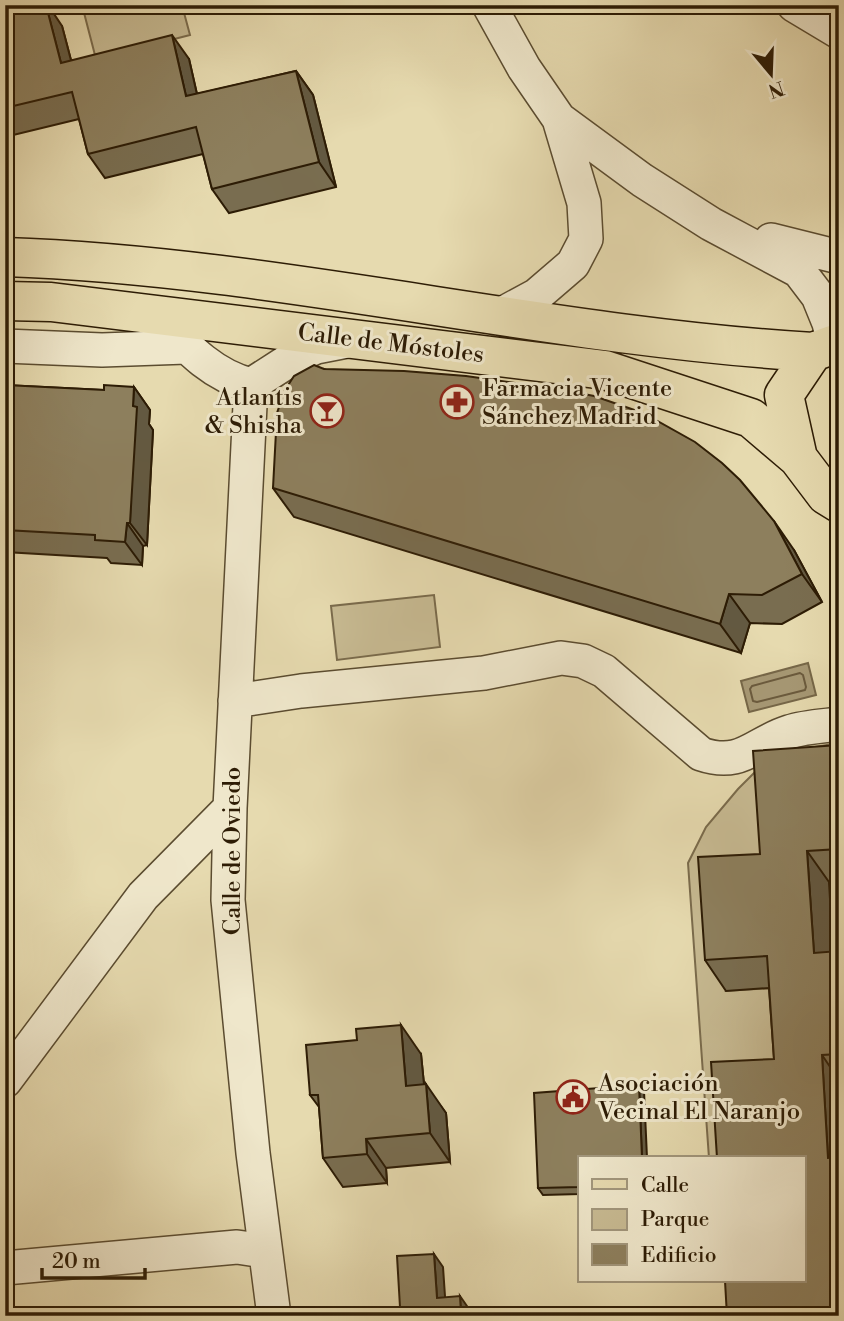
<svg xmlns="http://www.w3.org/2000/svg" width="844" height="1321" font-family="'Libre Bodoni',serif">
	<rect width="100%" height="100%" fill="#e6daaf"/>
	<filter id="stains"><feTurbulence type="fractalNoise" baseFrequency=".00286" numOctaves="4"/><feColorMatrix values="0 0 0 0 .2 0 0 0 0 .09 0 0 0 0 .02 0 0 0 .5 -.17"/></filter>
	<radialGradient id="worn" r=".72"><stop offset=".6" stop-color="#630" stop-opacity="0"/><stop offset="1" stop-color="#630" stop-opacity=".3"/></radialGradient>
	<path fill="#c7ba92" stroke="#7a6b4c" stroke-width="2" d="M 82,5 L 198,5 L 183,9 L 190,35 L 96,59 Z
		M 434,595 L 440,647 L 337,660 L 331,606 Z
		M 839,743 L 839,777 L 726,991 L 788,987 L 801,1089 L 737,1158 L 709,1158 L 688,863 L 706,827 L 738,789 L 769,758 L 797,750 Z"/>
	<path fill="#a79975" stroke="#766748" stroke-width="2" d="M 808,663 L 816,695 L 749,712 L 741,681 Z"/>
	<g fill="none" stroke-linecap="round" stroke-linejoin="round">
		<path stroke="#6a5a3d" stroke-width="2" d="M 800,673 L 803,675 L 806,687 L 805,690 L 757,702 L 753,701 L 750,689 L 752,686 Z"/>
		<defs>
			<path id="minor" d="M 489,5 L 524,68 L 559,119 L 584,203 L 586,239 L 573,264 L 537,295 L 500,315
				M 794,5 L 839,32
				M 559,119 L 642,180 L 711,224 L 799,271 L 818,296 L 829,323 L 834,345
				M 771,240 L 839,257
				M 155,314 C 184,344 210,375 251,385 L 296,356 L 316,347 L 347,341
				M 5,346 L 102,350 L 186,347
				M 251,385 L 230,808 L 228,900 L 253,1153 L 274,1316
				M 235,701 L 301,691 L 484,673 L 561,658 L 583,661 L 604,671 L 701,754 C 742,768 754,743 789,732 C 804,727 823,726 839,724
				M 5,1081 L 143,896 L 230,808
				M 5,1268 L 237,1247 L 265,1251"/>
			<path id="major" d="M 5,257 C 277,266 542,336 813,352
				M 5,301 L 51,302 L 605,370 L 751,418 L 798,458
				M 832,345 L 813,352 L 784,395 L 798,458 L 826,495 L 839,503"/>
		</defs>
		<use href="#minor" stroke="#5b4c30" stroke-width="36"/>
		<use href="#major" stroke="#2d1c05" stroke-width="41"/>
		<use href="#minor" stroke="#efe7cb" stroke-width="33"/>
		<use href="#major" stroke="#e6daaf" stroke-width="38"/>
	</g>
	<path fill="#796d50" stroke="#2d1c05" stroke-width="2" d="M 5,11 L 62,26 L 71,60 L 189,59 L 197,94 L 296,71 L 313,95 L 336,187 L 229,213 L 212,189 L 203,154 L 105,178 L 88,154 L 79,119 L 5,137 Z
		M 324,369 L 794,550 L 822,602 L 782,624 L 750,623 L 741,653 L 294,517 L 273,488 Z
		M 5,385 L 104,390 L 134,387 L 150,410 L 149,424 L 153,430 L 147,545 L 143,546 L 142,565 L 111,563 L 107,558 L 5,552 Z
		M 839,745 L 839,881 L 829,882 L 833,952 L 839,951 L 839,1316 L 804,1281 L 774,1059 L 769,988 L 726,991 L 705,960 L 760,854 Z
		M 421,1054 L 424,1084 L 446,1113 L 450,1162 L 386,1168 L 387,1183 L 343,1187 L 323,1158 L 319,1107 L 310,1095 Z
		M 644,1091 L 580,1158 L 580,1194 L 543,1195 L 538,1188 Z"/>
	<path fill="#635941" stroke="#2d1c05" stroke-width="2" d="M 46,5 L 48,5 L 62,26 L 78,87 L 61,63 Z
		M 172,35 L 189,59 L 203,121 L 186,96 Z
		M 296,71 L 313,95 L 336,187 L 319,162 Z
		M 134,387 L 150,410 L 149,424 L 153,430 L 147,545 L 130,523 L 133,406 Z
		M 774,521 L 794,550 L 822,602 L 802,574 Z
		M 127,523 L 143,546 L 142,565 L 125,542 Z
		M 729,594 L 750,623 L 741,653 L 720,624 Z
		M 807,851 L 829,882 L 835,984 L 814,953 Z
		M 401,1025 L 421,1054 L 427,1115 L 406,1086 Z
		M 822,1055 L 839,1080 L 839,1173 L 828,1158 Z
		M 426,1084 L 446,1113 L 450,1162 L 430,1133 Z
		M 639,1085 L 644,1091 L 647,1158 L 642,1158 Z
		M 366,1139 L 386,1168 L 387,1183 L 367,1154 Z
		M 434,1254 L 443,1267 L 446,1311 L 437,1298 Z
		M 834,1260 L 839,1267 L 839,1316 L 838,1316 Z
		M 460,1296 L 469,1309 L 469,1316 L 461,1313 Z"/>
	<path fill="#8d7f5d" stroke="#2d1c05" stroke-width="2" d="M 29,5 L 46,5 L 61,63 L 172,35 L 186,96 L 296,71 L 319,162 L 212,189 L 196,127 L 88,154 L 72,92 L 5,108 L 5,11 Z
		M 314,365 L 324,369 L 404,371 L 466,376 L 558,389 L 594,396 L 643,413 L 695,442 L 722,463 L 740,480 L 774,521 L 802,574 L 762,595 L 729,594 L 720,624 L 273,488 L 277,413 L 285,390 L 294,376 Z
		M 5,385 L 104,390 L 104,385 L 134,387 L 133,406 L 137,407 L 130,523 L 127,523 L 125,542 L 95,540 L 95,535 L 5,530 Z
		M 839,745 L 839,849 L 807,851 L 814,953 L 839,951 L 839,1054 L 822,1055 L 828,1158 L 839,1157 L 839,1260 L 834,1260 L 838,1316 L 727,1316 L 725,1281 L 804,1281 L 804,1158 L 717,1158 L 711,1062 L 774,1059 L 767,956 L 705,960 L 698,857 L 760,854 L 753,751 Z
		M 401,1025 L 406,1086 L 426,1084 L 430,1133 L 366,1139 L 367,1154 L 323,1158 L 318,1095 L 310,1095 L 306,1045 L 357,1040 L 356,1029 Z
		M 639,1085 L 642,1158 L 580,1158 L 580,1187 L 538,1188 L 534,1093 Z
		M 434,1254 L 437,1298 L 460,1296 L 461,1313 L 495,1311 L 495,1316 L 350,1316 L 349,1310 L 400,1307 L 397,1256 Z"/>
	<defs>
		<symbol id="pharmacy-ring" viewBox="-11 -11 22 22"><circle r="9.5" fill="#efe7cb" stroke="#8f2418" stroke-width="1.5"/><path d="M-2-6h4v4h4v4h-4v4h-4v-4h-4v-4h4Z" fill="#8f2418"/></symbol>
		<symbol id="bar-ring" viewBox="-11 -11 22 22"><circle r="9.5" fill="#efe7cb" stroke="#8f2418" stroke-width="1.5"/><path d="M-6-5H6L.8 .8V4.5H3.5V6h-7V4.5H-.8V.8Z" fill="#8f2418"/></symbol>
		<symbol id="civic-ring" viewBox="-11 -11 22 22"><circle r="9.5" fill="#efe7cb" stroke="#8f2418" stroke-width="1.5"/><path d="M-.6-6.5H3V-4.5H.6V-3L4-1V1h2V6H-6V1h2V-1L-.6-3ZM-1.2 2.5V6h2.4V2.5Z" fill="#8f2418"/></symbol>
	</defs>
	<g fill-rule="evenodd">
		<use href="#pharmacy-ring" x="438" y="383" width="38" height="38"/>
		<use href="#bar-ring" x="308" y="392" width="38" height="38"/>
		<use href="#civic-ring" x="554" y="1078" width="38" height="38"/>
	</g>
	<g text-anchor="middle" stroke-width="6" stroke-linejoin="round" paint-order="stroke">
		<g font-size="24" fill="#2d1c05" stroke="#efe7cb">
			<text transform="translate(391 343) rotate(7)" y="8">Calle de Móstoles</text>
			<text transform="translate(232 851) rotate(-90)" y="8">Calle de Oviedo</text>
		</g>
		<g font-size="24" fill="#2d1c05" stroke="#efe7cb" text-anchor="start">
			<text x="482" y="396">Farmacia Vicente<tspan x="482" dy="28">Sánchez Madrid</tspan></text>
			<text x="302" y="405" text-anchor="end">Atlantis<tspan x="302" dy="28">&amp; Shisha</tspan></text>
			<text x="598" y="1091">Asociación<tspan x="598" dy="28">Vecinal El Naranjo</tspan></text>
		</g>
	</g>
	<rect width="844" height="1321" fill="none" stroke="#e6daaf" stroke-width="28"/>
	<rect x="7" y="7" width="830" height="1307" fill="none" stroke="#2d1c05" stroke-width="3.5"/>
	<rect x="14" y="14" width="816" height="1293" fill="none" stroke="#2d1c05" stroke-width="2"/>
	<rect x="578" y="1156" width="228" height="126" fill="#efe7cb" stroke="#a1967c" stroke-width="2"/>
	<rect x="592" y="1179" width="35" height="10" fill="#e6daaf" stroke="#a1967c" stroke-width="2"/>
	<text x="641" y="1192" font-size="21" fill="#2d1c05">Calle</text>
	<rect x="592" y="1209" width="35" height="21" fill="#c7ba92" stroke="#a1967c" stroke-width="2"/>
	<text x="641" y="1226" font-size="21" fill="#2d1c05">Parque</text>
	<rect x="592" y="1244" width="35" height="21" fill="#8d7f5d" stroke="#a1967c" stroke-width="2"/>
	<text x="641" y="1262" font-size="21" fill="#2d1c05">Edificio</text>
	<g transform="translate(771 74) rotate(161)" stroke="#efe7cb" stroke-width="5" paint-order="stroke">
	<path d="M0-5L12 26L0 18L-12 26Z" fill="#2d1c05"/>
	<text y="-10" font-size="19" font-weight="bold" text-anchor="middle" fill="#2d1c05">N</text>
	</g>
	<path d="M42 1268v10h103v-10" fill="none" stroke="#2d1c05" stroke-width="3.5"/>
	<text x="52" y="1268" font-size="21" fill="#2d1c05" stroke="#efe7cb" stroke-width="5" paint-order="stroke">20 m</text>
	<rect width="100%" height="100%" filter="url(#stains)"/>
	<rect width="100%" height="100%" fill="url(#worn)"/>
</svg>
